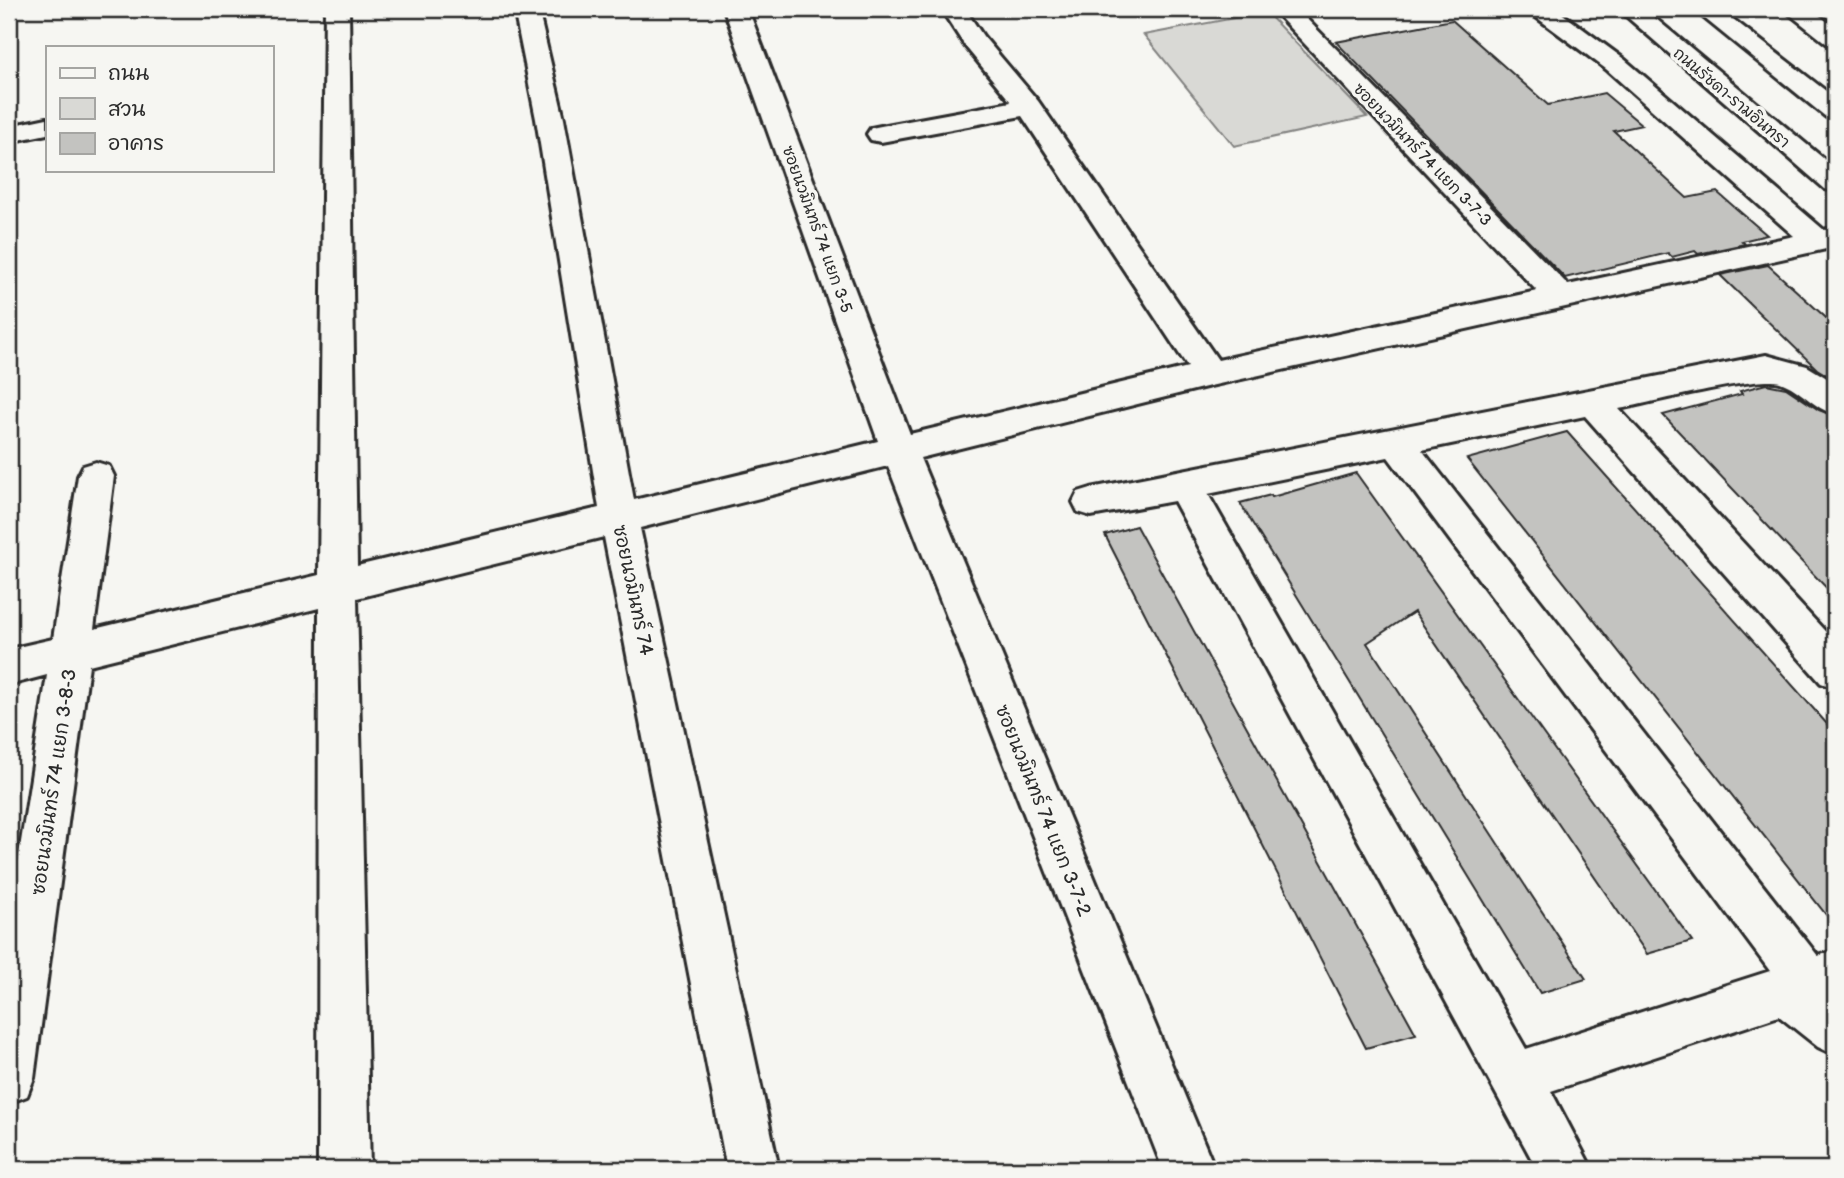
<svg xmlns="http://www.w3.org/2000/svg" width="1844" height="1178" font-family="'Balsamiq Sans','Playpen Sans Thai',sans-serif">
	<rect width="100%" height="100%" fill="#f6f6f2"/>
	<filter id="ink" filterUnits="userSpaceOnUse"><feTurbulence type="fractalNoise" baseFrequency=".0143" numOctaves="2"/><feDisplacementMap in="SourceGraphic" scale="14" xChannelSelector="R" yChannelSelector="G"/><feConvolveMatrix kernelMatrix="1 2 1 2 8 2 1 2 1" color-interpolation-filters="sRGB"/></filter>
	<g filter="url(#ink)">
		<path fill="#d9d9d5" stroke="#828280" stroke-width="2" d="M 1266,12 L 1367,117 L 1234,146 L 1144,35 Z"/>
		<path fill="#c3c3c0" stroke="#2b2b2b" stroke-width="2" d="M 1452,20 L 1548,105 L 1604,93 L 1642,125 L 1614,131 L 1687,198 L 1717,192 L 1767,235 L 1742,241 L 1745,244 L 1698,254 L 1695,251 L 1672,257 L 1668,253 L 1565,278 L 1336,42 Z
			M 1768,265 L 1835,326 L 1835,380 L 1817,369 L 1720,275 Z
			M 1766,384 L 1786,388 L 1819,410 L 1835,416 L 1835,597 L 1663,415 L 1742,394 L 1740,391 Z
			M 1567,432 L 1835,733 L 1835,926 L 1467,459 Z
			M 1356,473 L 1692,941 L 1647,954 L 1414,612 L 1367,643 L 1586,979 L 1540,993 L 1240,503 L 1271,495 L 1272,497 Z
			M 1136,526 L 1416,1034 L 1366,1048 L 1105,535 Z"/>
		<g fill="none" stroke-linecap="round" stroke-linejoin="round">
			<defs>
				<path id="minor" d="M 325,9 L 349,9 L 357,566 L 599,508 L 536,119 L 514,9 L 538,9 L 564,119 L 634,500 L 878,441 L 724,9 L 748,9 L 910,434 L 1188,367 L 1022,116 L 881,142 L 871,140 L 867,134 L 871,128 L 881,126 L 1011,102 L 965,46 L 941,9 L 965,9 L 983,36 L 1038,101 L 1218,360 L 1537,291 L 1272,9 L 1297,9 L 1568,285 L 1794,236 L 1606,69 L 1532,14 L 1529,9 L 1556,9 L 1624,59 L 1824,230 L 1835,227 L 1835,247 L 1210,386 L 920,458 L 1215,1169 L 1163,1169 L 888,466 L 640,528 L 779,1169 L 727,1169 L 604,537 L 357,598 L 370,1169 L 318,1169 L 319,608 L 89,665 L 34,1078 L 27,1096 L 9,1103 L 9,919 L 47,675 L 9,685 L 9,649 L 53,639 L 78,476 L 83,466 L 96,462 L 109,466 L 114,476 L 94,629 L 319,575 Z
					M 1783,9 L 1810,9 L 1835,27 L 1835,45 L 1826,43 Z
					M 47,118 L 47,134 L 9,142 L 9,126 Z
					M 1766,355 L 1807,366 L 1835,383 L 1835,414 C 1814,409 1801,389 1780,382 C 1757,375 1649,403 1619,409 L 1835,642 L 1835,688 L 1821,683 L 1585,416 L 1422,450 L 1818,956 L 1835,950 L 1835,1055 L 1818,1047 L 1779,1016 L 1551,1091 L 1592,1169 L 1537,1169 L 1174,501 L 1091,516 L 1078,512 L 1073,502 L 1078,492 L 1091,488 ZM 1388,457 L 1770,971 L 1526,1049 L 1208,494 Z"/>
				<path id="major" d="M 1618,9 L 1644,9 L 1835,168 L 1835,192 L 1825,189 Z
					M 1693,9 L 1720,9 L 1835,98 L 1835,119 L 1826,117 Z"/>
			</defs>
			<use href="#minor" stroke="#2b2b2b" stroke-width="6"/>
			<use href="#major" stroke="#2b2b2b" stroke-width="6"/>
			<use href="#minor" fill="#f6f6f2" fill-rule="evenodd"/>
			<use href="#major" fill="#f6f6f2" fill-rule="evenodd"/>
		</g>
	</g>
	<g text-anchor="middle" stroke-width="7" stroke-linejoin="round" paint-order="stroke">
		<g font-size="16" fill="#2b2b2b" stroke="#f6f6f2">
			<text transform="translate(1732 97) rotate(40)" y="6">ถนนรัชดา-รามอินทรา</text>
			<text transform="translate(1423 154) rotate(46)" y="6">ซอยนวมินทร์ 74 แยก 3-7-3</text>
			<text transform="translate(818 229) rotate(70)" y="6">ซอยนวมินทร์ 74 แยก 3-5</text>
		</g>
		<g font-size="19" fill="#2b2b2b" stroke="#f6f6f2">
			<text transform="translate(634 590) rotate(78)" y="7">ซอยนวมินทร์ 74</text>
			<text transform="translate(53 782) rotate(-82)" y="7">ซอยนวมินทร์ 74 แยก 3-8-3</text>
			<text transform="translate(1044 810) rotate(68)" y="7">ซอยนวมินทร์ 74 แยก 3-7-2</text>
		</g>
	</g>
	<rect width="1844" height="1178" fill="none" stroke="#f6f6f2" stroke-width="35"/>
	<rect x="18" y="18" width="1809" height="1143" fill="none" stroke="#2b2b2b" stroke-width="2.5" filter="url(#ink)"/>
	<rect x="46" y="46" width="228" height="126" fill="#f6f6f2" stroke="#a5a5a2" stroke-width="2"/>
	<rect x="60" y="68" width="35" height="10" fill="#f6f6f2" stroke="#a5a5a2" stroke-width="2"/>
	<text x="108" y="80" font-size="21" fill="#2b2b2b">ถนน</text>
	<rect x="60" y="98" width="35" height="21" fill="#d9d9d5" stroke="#a5a5a2" stroke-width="2"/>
	<text x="108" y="116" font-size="21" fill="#2b2b2b">สวน</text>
	<rect x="60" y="133" width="35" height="21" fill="#c3c3c0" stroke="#a5a5a2" stroke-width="2"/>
	<text x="108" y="150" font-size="21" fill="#2b2b2b">อาคาร</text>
</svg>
